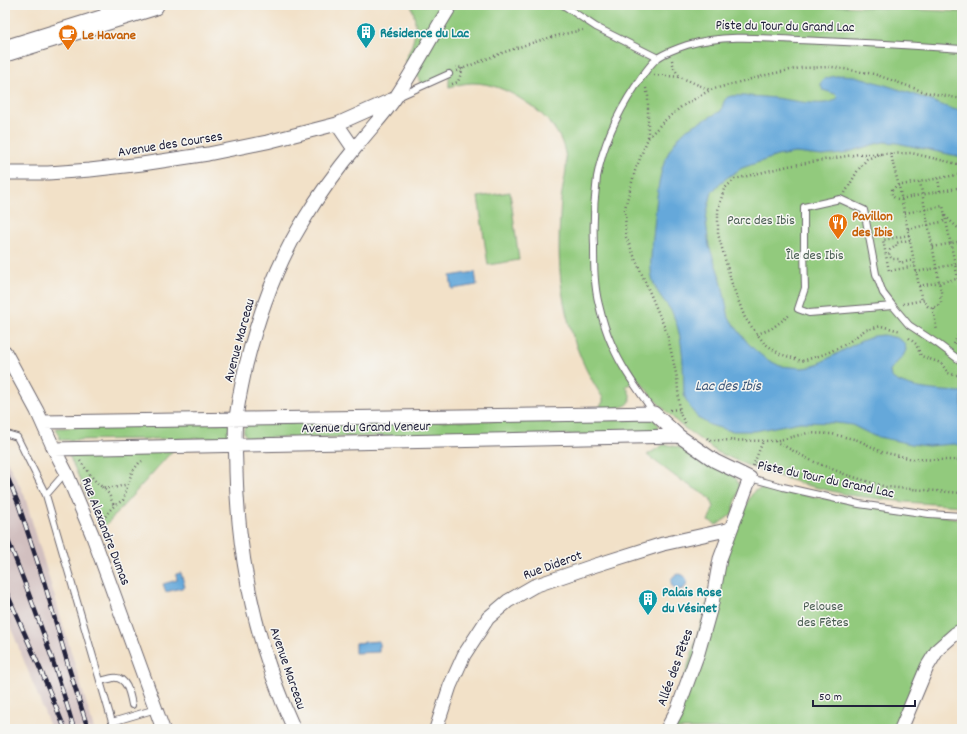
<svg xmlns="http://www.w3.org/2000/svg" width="967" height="734" font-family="Dekko,sans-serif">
	<rect width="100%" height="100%" fill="#f6f6f2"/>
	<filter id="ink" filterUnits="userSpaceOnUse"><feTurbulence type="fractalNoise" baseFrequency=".025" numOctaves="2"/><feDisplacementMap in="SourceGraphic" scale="8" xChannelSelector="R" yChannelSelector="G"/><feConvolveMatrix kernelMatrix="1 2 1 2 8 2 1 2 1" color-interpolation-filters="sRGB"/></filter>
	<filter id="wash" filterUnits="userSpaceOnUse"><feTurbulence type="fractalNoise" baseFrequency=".012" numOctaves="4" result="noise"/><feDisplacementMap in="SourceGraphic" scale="16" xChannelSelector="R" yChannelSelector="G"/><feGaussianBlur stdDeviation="0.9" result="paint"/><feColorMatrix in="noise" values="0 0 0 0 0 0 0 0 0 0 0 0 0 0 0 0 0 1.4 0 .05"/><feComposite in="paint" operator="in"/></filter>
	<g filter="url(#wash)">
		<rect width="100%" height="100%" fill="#f2e1c8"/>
		<path fill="#d1bfbf" d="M 5,457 L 24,494 L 94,729 L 51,729 L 5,613 Z"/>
		<path fill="#92ca7d" stroke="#5a765c" d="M 411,5 L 632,5 L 665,7 L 844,6 L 962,12 L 962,506 L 906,502 L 848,495 L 806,485 L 751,467 L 717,452 L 679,424 L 653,398 L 639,380 L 626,386 C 640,410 618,407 600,409 L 600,406 L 603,402 L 603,398 C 597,389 591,379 586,369 C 573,342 564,311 561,282 C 558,255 559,227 561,200 C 562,189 565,179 566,169 C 568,137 547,115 521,99 C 507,90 490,83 473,83 C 465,83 457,85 449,87 L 449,75 L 422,86 L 414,69 L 405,60 C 415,41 419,26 411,5 Z
			M 510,192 L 519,260 L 488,265 L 478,197 Z
			M 649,419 L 655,420 L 659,426 L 658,431 L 655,434 L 248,438 C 242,434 243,428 247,423 Z
			M 226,423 L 230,426 L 230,436 L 227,438 L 62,440 L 60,439 L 56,428 Z
			M 663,445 L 669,445 L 678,447 L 693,453 L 736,478 L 740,487 L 732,514 L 717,525 L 708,521 L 714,507 L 710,498 L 676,477 L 647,455 Z
			M 174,449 L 106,525 L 102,526 L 99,523 L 69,455 Z
			M 763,488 L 859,504 L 962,519 L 962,624 L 921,667 L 894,729 L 668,729 L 731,529 L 754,491 Z"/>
		<path fill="#65a8da" stroke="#44658a" d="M 842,75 L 855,76 L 866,79 L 913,94 L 952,109 L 962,111 L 962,157 L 897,143 L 884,142 L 875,144 L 842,154 L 822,156 L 795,153 L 777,156 L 742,168 L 728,177 L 720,183 L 712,192 L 707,212 L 706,223 L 707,229 L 709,246 L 721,280 L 729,318 L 747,342 L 756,351 L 766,359 L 780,366 L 802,368 L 810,367 L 816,365 L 857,343 L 874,336 L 884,335 L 897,338 L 902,341 L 905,344 L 906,350 L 903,356 L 890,370 L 890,372 L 891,377 C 908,390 941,391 962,392 L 962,446 L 954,444 L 928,446 L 911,444 L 874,436 L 852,425 L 836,423 L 800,422 L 755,431 L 734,431 L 727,430 L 710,425 L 698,418 L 691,409 L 686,400 L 684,394 C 683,368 684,341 674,317 C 673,313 670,309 668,306 C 659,294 652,286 651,270 C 650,256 653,241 654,227 C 658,191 657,155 687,129 L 721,111 C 723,106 723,100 728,97 C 732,95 739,96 743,96 C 754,96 764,97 775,98 C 787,99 831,110 838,97 L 835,94 L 823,90 C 815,77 833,77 842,75 Z
			M 475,272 L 477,285 L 452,289 L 450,276 Z
			M 181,573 L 185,587 L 166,592 L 163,584 L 177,580 L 176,574 Z
			M671 582a8 8 0 1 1 16 0a8 8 0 1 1-16 0Z
			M 379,641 L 379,652 L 355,653 L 355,643 Z"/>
	</g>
	<g filter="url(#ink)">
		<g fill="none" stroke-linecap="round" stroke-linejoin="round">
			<defs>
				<path id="lane" d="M 563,5 L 596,27 L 658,58
					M 400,96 L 449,74
					M 893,306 L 809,313 L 798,309 L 805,288 L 804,249 L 804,207 L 840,199 L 864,210 L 876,274 L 883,293 L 893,306 L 909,325 L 938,344 L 962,362
					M 654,413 C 639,391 622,369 612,345 C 606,332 602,318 599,305 C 594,286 594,265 594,246 C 593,223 594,200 597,177 C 603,145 617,114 635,87 C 641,78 650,63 659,57 C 667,52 678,48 687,45 C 723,34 762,38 798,40 C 853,42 907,45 962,49
					M 5,432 L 7,434 L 17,437 L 46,495 L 112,722 L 116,729
					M 750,478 L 783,487 L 859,504 L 929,514 L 962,516
					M 46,495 L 66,472
					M 100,681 C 104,680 109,679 113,678 C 127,676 130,695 132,705
					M 112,722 L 156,709"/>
				<path id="street" d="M 105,5 L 114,17
					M 337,124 L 354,149
					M 5,173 L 48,173 L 90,170 L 142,164 L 208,154 L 267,142 L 337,124 L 391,100
					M 5,352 L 37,411 L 54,449 L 66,472 L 92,534 L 163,729
					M 43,422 L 601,414 L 654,413 L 679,436 L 715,461 L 750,478 L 720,559 L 712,603 L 698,653 L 678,708 L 667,729
					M 54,449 L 679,436
					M 294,729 C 257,648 238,559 236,471 C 236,454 234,436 236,419 C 238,401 242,383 246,365 C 259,313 277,263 305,218 C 320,193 338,169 356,147 C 369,130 384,115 396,97 C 416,67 432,35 451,5
					M 436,729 L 450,686 L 464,655 L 488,618 L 508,601 L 534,586 L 590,567 L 663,544 L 731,529
					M 901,729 L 927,667 L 938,649 L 955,634 L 962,630"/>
				<path id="primary" d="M 5,51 L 153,5"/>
			</defs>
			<use href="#lane" stroke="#6b656c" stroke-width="8"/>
			<use href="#street" stroke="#6b656c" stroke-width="15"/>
			<use href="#primary" stroke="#6b656c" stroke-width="23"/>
			<path stroke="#6b656c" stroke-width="2.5" stroke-dasharray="1 3" stroke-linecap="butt" d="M 672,60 L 674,68 L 680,77
				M 457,71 C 497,54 540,38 583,30
				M 654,75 L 680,77 L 710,90
				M 452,84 L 458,82 L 463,68 L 456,67
				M 646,88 L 648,96 L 648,138
				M 891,153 L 893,164 L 899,186 L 922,301
				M 881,154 L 859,154 L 788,166 L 735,179 L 724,189 L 718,210 L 718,234 L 732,284 L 745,318 L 764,343 L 780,354 L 802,361 L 825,354 L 846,344 L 865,330 L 881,326 L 901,331
				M 962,174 L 896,186 L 892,190 C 891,196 894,199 900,199 L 962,187
				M 938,178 L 940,191
				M 845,193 L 858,170 L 867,159 L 881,154 L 911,153 L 962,165
				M 905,213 L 943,206 L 958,279
				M 945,216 L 957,227 L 962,229
				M 908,229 L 946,221
				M 909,235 L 883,240 L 889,271 L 915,266
				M 910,240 L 896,243 L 896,246 L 890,250 L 889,255 L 892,259 L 899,259 L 900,263 L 914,260
				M 933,247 L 962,241
				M 916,272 L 962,263
				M 919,286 L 962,278
				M 903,304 L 924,300 C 927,310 935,310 941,302 L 940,297 L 942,297 L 920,182
				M 933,308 L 937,331
				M 757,334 L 771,329 L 791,314
				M 909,338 L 916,344 L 921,356 L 941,363 L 948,373 L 955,375 L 962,375
				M 954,344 L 962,326
				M 670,410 L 679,409
				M 685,423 L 680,414 L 677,378 L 667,333 L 626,237 L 625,208 L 635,171 L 648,138 L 662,123 L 681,107 L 710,90 L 766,75 L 800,68 L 832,67 L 874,74 L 925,92 L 962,99
				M 707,438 L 709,440 L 775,441 L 808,433 L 832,434 L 858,440 L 882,452 L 913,459 L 946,460 L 962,460
				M 775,441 L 812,461 L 847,475 L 886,487 L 962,493
				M 80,461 C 85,467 96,485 103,487 C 112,490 120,486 128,484
				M 753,466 L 763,441
				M 102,487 L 109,494 L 114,506
				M 101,523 L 109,511 L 114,506 L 123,500 L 132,472 L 139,463 L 142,461"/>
			<use href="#lane" stroke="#fff" stroke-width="6"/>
			<use href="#street" stroke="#fff" stroke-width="13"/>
			<use href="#primary" stroke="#fff" stroke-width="21"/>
			<defs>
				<path id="rail" d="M 5,471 L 18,503 L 45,585 L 68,665 L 88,729
					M 5,533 C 31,597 55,662 74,729
					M 5,589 L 42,673 L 65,729"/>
			</defs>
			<use href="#rail" stroke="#22223b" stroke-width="4.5"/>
			<use href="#rail" stroke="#f6f6f2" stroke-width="3" stroke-dasharray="9" stroke-linecap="butt"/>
		</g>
	</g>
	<defs>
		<symbol id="building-pin" viewBox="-11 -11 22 30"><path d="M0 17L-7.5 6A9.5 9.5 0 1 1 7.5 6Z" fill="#0f9aa8" stroke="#f6f6f2"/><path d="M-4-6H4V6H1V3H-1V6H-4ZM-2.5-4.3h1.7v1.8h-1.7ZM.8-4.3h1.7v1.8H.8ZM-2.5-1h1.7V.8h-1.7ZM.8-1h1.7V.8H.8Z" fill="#fff"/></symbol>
		<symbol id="cafe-pin" viewBox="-11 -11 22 30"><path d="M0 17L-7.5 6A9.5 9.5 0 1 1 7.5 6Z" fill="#e8710a" stroke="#f6f6f2"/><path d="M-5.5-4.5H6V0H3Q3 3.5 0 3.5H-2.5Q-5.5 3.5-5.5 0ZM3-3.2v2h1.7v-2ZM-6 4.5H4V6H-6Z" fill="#fff"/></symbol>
		<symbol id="restaurant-pin" viewBox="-11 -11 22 30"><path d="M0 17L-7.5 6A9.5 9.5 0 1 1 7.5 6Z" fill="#e8710a" stroke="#f6f6f2"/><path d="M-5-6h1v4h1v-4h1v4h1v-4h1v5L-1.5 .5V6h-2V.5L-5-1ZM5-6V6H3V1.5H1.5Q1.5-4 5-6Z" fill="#fff"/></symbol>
	</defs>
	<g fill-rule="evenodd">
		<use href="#building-pin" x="355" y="21" width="22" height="30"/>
		<use href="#cafe-pin" x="57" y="23" width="22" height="30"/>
		<use href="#restaurant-pin" x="827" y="212" width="22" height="30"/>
		<use href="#building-pin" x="637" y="588" width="22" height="30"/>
	</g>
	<g text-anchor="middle" stroke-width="3" stroke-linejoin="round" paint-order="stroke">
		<g font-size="14" fill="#22223b" stroke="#f6f6f2">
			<text transform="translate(785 25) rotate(1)" y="5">Piste du Tour du Grand Lac</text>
			<text transform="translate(170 143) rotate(-9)" y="5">Avenue des Courses</text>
			<text transform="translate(238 340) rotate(-75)" y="5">Avenue Marceau</text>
			<text transform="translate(366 426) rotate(-1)" y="5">Avenue du Grand Veneur</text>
			<text transform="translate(826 478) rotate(12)" y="5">Piste du Tour du Grand Lac</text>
			<text transform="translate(107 531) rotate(69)" y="5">Rue Alexandre Dumas</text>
			<text transform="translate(552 564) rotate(-20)" y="5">Rue Diderot</text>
			<text transform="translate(674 667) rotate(-70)" y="5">Allée des Fêtes</text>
			<text transform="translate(289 668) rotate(71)" y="5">Avenue Marceau</text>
		</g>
		<g font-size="14" font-weight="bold" fill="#0d838f" stroke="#f6f6f2" text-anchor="start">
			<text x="380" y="37">Résidence du Lac</text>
			<text x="662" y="596">Palais Rose<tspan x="662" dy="16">du Vésinet</tspan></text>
		</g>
		<g font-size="14" font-weight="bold" fill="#c56008" stroke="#f6f6f2" text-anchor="start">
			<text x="82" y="39">Le Havane</text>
			<text x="852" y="220">Pavillon<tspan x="852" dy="16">des Ibis</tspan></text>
		</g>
		<g font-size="14" fill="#495d52" stroke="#f6f6f2">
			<text x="761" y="224">Parc des Ibis</text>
			<text x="815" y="259">Île des Ibis</text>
			<text x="823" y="610">Pelouse<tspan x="823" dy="16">des Fêtes</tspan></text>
		</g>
		<g font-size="15" font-style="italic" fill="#3d587b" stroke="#f6f6f2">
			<text x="728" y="390">Lac des Ibis</text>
		</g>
	</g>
	<rect width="967" height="734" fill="none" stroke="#f6f6f2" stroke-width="20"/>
	<path d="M813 700v6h102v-6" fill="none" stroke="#22223b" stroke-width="2"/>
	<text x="819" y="700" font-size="12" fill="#22223b" stroke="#f6f6f2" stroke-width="3" paint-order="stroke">50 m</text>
</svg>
